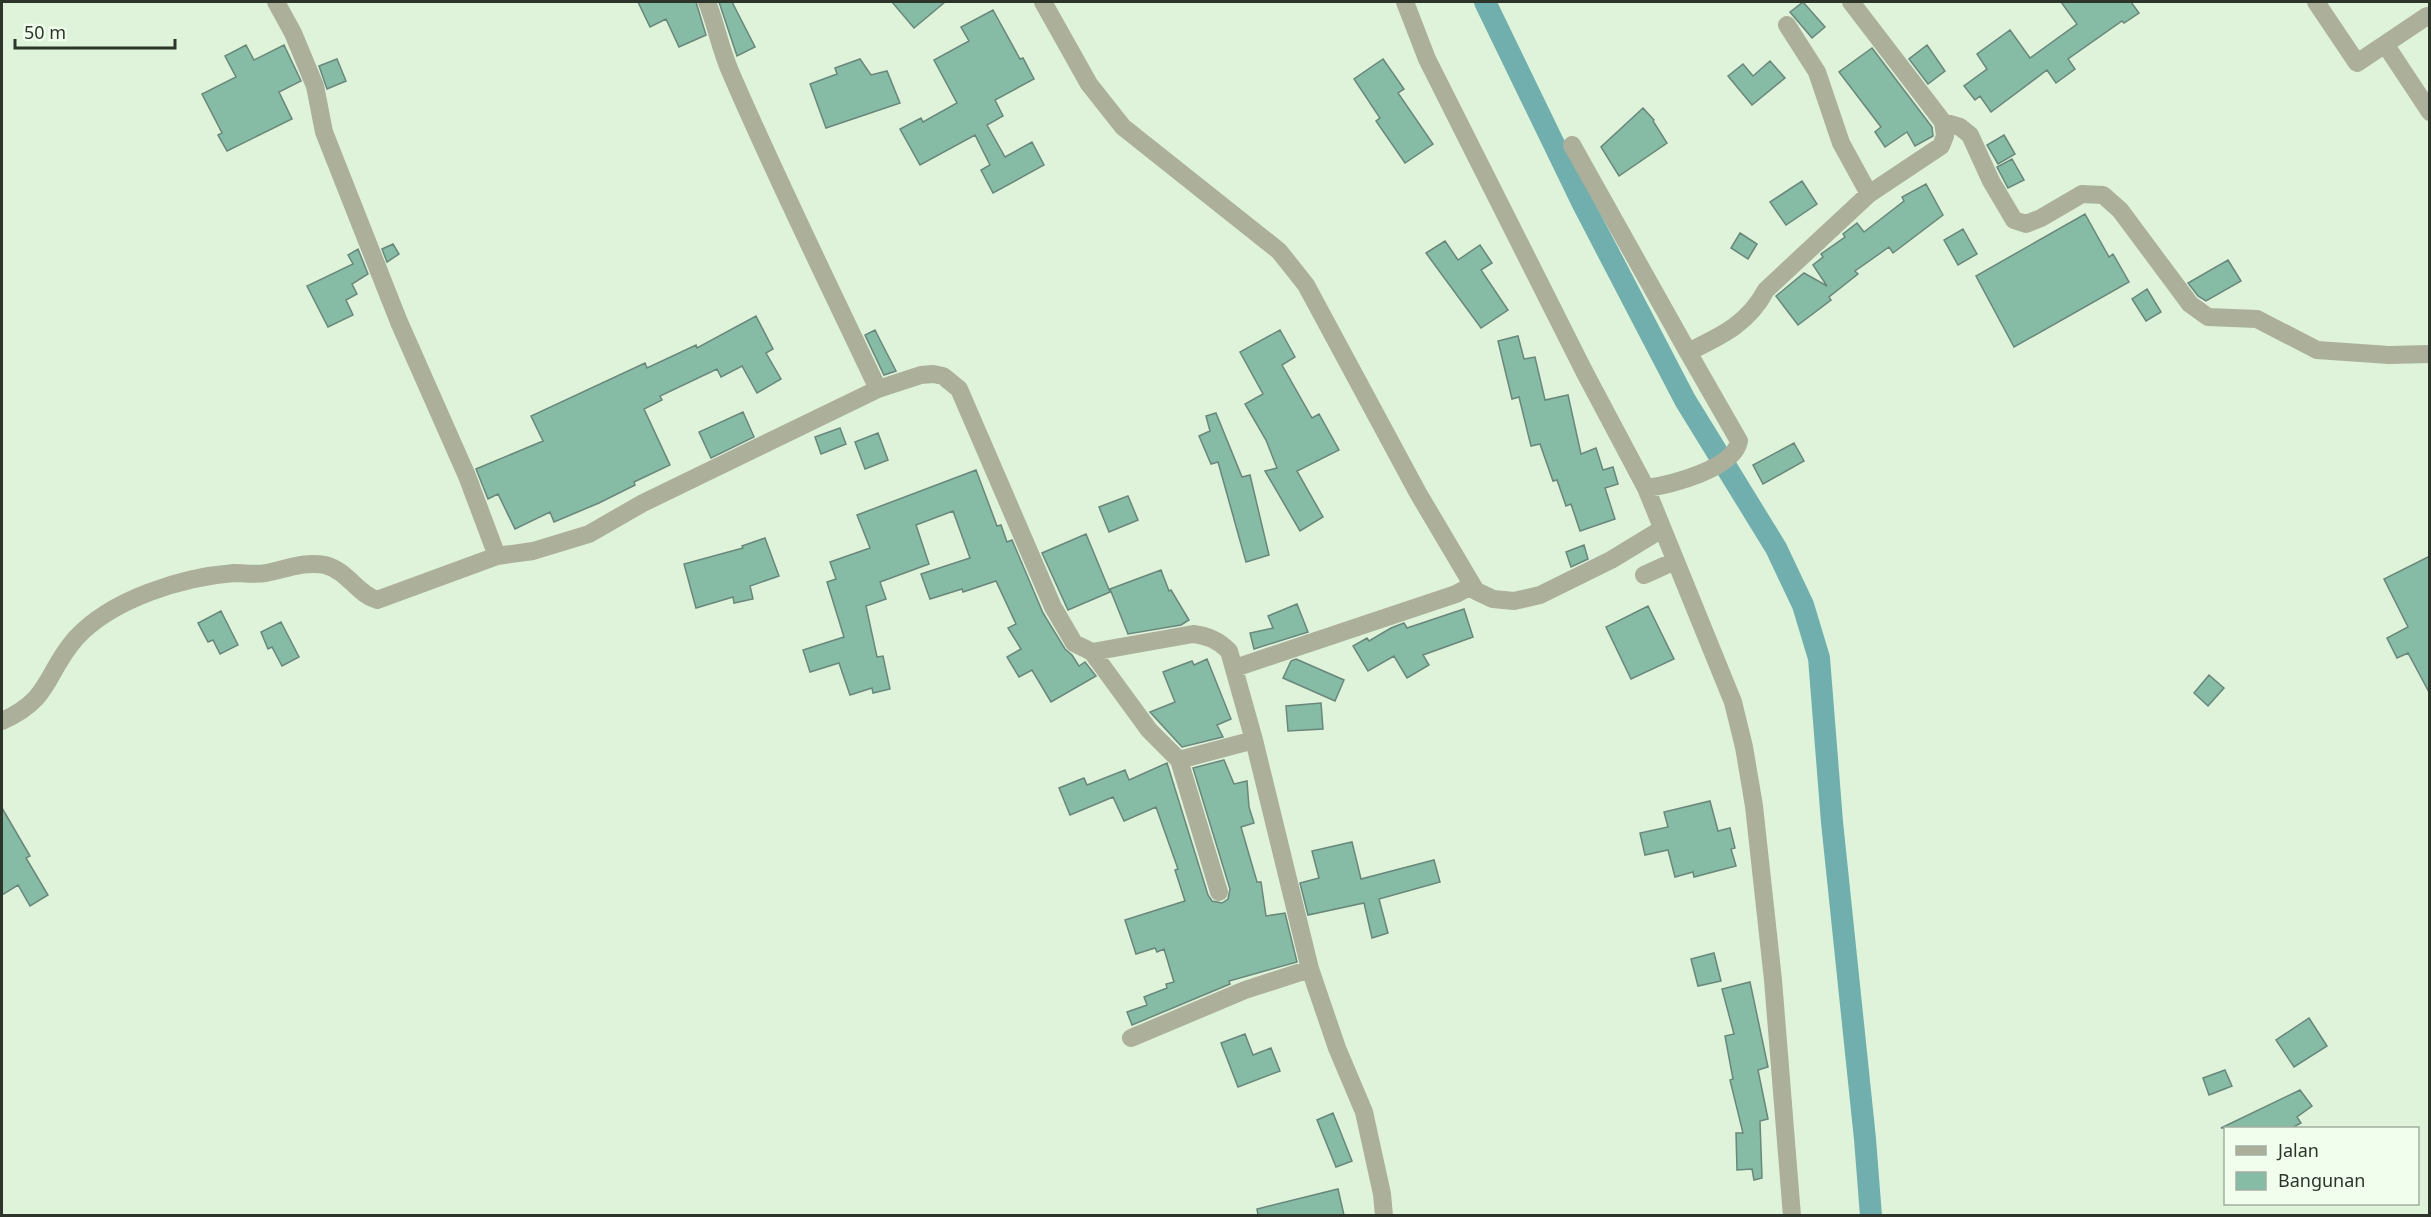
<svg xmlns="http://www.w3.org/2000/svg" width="2431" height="1217" font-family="'Noto Sans',sans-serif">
	<rect width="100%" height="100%" fill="#def3da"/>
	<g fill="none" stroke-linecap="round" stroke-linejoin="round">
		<path stroke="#70afad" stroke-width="22" d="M 1485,2 L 1583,204 L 1685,400 L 1776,548 L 1803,605 L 1819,658 L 1832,822 L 1865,1139 L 1871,1216"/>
	</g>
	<path fill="#86bba5" stroke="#69877a" stroke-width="1.5" d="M 638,2 L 696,2 L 706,35 L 679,47 L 666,19 L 650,27 Z
		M 719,2 L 732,2 L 755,47 L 737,56 Z
		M 892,2 L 945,2 L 914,28 Z
		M 1803,2 L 1825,27 L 1812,38 L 1790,12 Z
		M 2061,2 L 2131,2 L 2139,13 L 2124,23 L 2122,21 L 2068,59 L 2075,69 L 2056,83 L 2047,70 L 1991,112 L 1980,96 L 1975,100 L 1964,86 L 1987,69 L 1977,54 L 2010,30 L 2030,58 L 2077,24 Z
		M 993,10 L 1020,59 L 1023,58 L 1034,79 L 995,100 L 1003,116 L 987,125 L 1005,157 L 1032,142 L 1044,165 L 993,193 L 981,170 L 990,165 L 975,135 L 920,165 L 900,129 L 921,118 L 923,122 L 957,103 L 934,60 L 969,41 L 961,27 Z
		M 246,45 L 254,60 L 284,45 L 301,81 L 279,92 L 292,119 L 227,151 L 218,135 L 222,133 L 202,94 L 236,77 L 225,56 Z
		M 1927,45 L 1945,71 L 1928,84 L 1909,59 Z
		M 1872,48 L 1932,127 L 1933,136 L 1915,146 L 1907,132 L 1885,147 L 1875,132 L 1881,127 L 1839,72 Z
		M 337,59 L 346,81 L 327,89 L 319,66 Z
		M 860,59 L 871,75 L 887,71 L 900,103 L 826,128 L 810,84 L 837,74 L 835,68 Z
		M 1383,59 L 1404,89 L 1398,93 L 1433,144 L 1405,163 L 1376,121 L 1380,118 L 1354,79 Z
		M 1770,61 L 1785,78 L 1752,105 L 1728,76 L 1743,64 L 1753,76 Z
		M 1643,108 L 1654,120 L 1653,121 L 1667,143 L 1619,176 L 1601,147 Z
		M 2004,135 L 2015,154 L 1998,164 L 1987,145 Z
		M 2012,159 L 2024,180 L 2008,188 L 1997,167 Z
		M 1802,181 L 1817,204 L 1786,225 L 1770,202 Z
		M 1926,184 L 1943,215 L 1893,253 L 1889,247 L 1855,271 L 1858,274 L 1829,297 L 1831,300 L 1798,325 L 1776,296 L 1804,273 L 1827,286 L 1813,265 L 1823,257 L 1821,254 L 1845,237 L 1843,234 L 1857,223 L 1864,232 L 1904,201 L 1902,197 Z
		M 2085,214 L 2109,257 L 2113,254 L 2129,282 L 2014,347 L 1976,276 Z
		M 1963,229 L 1977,254 L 1958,265 L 1944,240 Z
		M 1740,233 L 1757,244 L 1748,259 L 1731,248 Z
		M 1445,241 L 1458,260 L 1480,245 L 1492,263 L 1481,270 L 1508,310 L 1481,328 L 1426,253 Z
		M 393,244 L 399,254 L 387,262 L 382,249 Z
		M 358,249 L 368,274 L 352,284 L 357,294 L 346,300 L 353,315 L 328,327 L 307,286 L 353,264 L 348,255 Z
		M 2228,260 L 2241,281 L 2206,301 L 2198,296 L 2188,283 Z
		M 2147,289 L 2161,312 L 2146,321 L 2132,299 Z
		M 756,316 L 773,349 L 766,353 L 781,379 L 757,393 L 742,366 L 721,377 L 717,369 L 660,396 L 662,400 L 644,409 L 670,465 L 634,482 L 635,485 L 599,503 L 554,522 L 550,512 L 515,529 L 498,494 L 488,499 L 476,469 L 543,441 L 531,416 L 645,363 L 647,368 L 696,345 L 697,348 Z
		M 875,330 L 880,340 L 896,371 L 884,375 L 865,335 Z
		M 1280,330 L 1295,357 L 1282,365 L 1312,418 L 1319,414 L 1339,450 L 1297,471 L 1323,517 L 1300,531 L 1265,471 L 1277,468 L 1266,440 L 1245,404 L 1263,394 L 1240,352 Z
		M 1518,336 L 1524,359 L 1535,357 L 1545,400 L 1568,395 L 1581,454 L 1596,448 L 1603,470 L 1613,467 L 1618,484 L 1605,488 L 1615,519 L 1580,531 L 1571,504 L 1566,506 L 1557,480 L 1553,481 L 1540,444 L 1531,446 L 1519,397 L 1512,399 L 1498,341 Z
		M 743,412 L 754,437 L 711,458 L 699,432 Z
		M 1216,413 L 1242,477 L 1250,475 L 1269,555 L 1246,562 L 1218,462 L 1211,464 L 1199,436 L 1210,431 L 1206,416 Z
		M 840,428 L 846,444 L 821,454 L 815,437 Z
		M 878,433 L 888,460 L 865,469 L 855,442 Z
		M 1794,443 L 1804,461 L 1763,484 L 1753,465 Z
		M 976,470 L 997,526 L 1001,525 L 1007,542 L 1012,540 L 1043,613 L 1065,649 L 1072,655 L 1079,666 L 1085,662 L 1096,676 L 1051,702 L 1032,670 L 1019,677 L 1007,657 L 1021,649 L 1008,628 L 1016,624 L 996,581 L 963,592 L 962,589 L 930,599 L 921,574 L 970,558 L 953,511 L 916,525 L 929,564 L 880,582 L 886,599 L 866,606 L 877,657 L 883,656 L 890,689 L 873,693 L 872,688 L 850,695 L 839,663 L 810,672 L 803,650 L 844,637 L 827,582 L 836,579 L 830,562 L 870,548 L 857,515 Z
		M 1128,496 L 1138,520 L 1109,532 L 1099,507 Z
		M 1086,534 L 1110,592 L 1068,610 L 1042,553 Z
		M 765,538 L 779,576 L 750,586 L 753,599 L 734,603 L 733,597 L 696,608 L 684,564 L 743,548 L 742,546 Z
		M 1584,545 L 1588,559 L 1571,567 L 1566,552 Z
		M 2430,556 L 2430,694 L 2408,653 L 2397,658 L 2387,638 L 2408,627 L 2384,579 Z
		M 1161,570 L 1169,591 L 1171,590 L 1189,620 L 1181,625 L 1128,634 L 1110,589 Z
		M 1297,604 L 1308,632 L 1254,649 L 1250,633 L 1273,628 L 1268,616 Z
		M 1648,606 L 1674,659 L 1631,679 L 1606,627 Z
		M 1464,609 L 1473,637 L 1423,655 L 1429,665 L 1407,678 L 1394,656 L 1368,671 L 1353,646 L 1367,638 L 1369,641 L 1391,628 L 1404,623 L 1407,628 Z
		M 221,611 L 238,645 L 220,654 L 213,640 L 208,642 L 198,623 Z
		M 281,622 L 299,657 L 282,666 L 272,647 L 268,649 L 261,632 Z
		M 1207,659 L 1231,719 L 1217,725 L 1223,737 L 1182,747 L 1150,712 L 1175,702 L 1163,672 L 1192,661 L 1194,665 Z
		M 1296,659 L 1344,680 L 1335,701 L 1283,678 L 1291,661 Z
		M 2209,675 L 2224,688 L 2208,706 L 2194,693 Z
		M 1321,703 L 1323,729 L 1288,731 L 1286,706 Z
		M 1224,760 L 1234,784 L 1247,781 L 1249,807 L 1254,823 L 1241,827 L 1257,882 L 1261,882 L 1266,916 L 1285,913 L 1297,962 L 1229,981 L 1230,984 L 1132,1025 L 1127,1012 L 1147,1005 L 1144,997 L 1167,988 L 1166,984 L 1174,982 L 1164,949 L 1157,952 L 1155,948 L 1136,954 L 1125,920 L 1185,901 L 1175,870 L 1178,869 L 1156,807 L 1124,821 L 1113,797 L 1070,815 L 1059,788 L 1084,778 L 1087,785 L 1125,770 L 1129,780 L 1167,763 L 1208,895 L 1212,901 L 1222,903 L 1228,899 L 1230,889 L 1193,768 Z
		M 1710,801 L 1718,831 L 1730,828 L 1735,848 L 1731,849 L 1736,866 L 1694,877 L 1693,872 L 1675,877 L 1668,850 L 1645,855 L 1640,833 L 1668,827 L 1664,812 Z
		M 2,808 L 30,856 L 26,858 L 48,895 L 30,906 L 18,885 L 2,895 Z
		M 1352,842 L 1361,879 L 1434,860 L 1440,882 L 1379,899 L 1388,933 L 1372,938 L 1364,903 L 1308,915 L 1300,883 L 1319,878 L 1312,851 Z
		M 1714,953 L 1721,981 L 1698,986 L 1691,959 Z
		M 1750,982 L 1768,1067 L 1758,1070 L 1768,1119 L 1760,1121 L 1762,1178 L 1754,1180 L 1752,1169 L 1737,1170 L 1736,1133 L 1743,1133 L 1730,1080 L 1733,1079 L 1725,1036 L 1734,1034 L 1722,989 Z
		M 2309,1018 L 2327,1046 L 2294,1067 L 2276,1040 Z
		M 1245,1034 L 1253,1055 L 1271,1048 L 1280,1071 L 1238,1087 L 1221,1043 Z
		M 2225,1070 L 2232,1086 L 2209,1095 L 2203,1078 Z
		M 2300,1090 L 2312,1106 L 2297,1117 L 2301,1123 L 2292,1128 L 2221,1128 Z
		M 1333,1113 L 1352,1161 L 1336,1167 L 1317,1120 Z
		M 1338,1189 L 1344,1215 L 1258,1215 L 1257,1209 Z"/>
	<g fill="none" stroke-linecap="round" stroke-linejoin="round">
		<path stroke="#acaf9a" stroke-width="18" d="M 276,2 L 293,33 L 315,86 L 324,132 L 399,322 L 467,476 L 497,556
			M 707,2 C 716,24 720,48 730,71 C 776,178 828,283 878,389
			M 1043,2 L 1089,84 L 1123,127 L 1279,251 L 1306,285 L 1418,493 L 1476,591 L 1493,599 L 1514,601 L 1540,595 L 1611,560 L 1662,529
			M 1405,2 L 1427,59 L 1585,373 L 1646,488 L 1733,702 L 1744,747 L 1754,806 L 1773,980 L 1792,1216
			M 2316,2 L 2357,63 L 2427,16
			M 1787,25 L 1817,72 L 1841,143 L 1869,194
			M 2385,44 L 2430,112
			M 1943,122 L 1960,127 L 1970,135 L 1991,181 L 2014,220 L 2026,224 L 2041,218 L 2082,194 L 2103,195 L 2120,210 L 2190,304 L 2208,317 L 2257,319 L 2317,350 L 2389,355 L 2430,354
			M 1572,145 L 1688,352
			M 1646,488 C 1670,485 1734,469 1739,441 L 1688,352 C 1721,336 1748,324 1766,290 L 1869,194 L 1941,146 L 1945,136 L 1943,122 L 1851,2
			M 1644,575 L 1675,561
			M 1092,652 L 1149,730 L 1179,760 L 1254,740
			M 1235,668 L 1456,594 L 1471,586
			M 2,721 C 52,699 45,673 76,638 C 112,599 182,577 234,573 C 245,573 256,575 266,573 C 286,569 305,561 325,565 C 348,571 357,594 377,600 L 497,556 L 533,551 L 589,534 L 643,503 L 878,389 L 921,375 L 933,374 L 943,376 L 959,389 L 1053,607 L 1074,643 L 1092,652 L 1193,634 C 1208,636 1218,640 1229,651 L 1254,740 L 1310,969 L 1337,1048 L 1364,1112 L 1382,1194 L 1384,1216
			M 1179,760 L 1219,892
			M 1131,1038 L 1245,990 L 1310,969"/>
	</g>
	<rect width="2431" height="1217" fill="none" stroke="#2d352b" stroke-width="6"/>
	<rect x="2224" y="1127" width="195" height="78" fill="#f1feee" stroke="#a3aea0" stroke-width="1.5"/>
	<rect x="2236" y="1146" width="30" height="9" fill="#acaf9a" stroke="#a3aea0" stroke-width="1.5"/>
	<text x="2278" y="1157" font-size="18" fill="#2d352b">Jalan</text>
	<rect x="2236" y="1172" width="30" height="18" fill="#86bba5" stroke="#a3aea0" stroke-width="1.5"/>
	<text x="2278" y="1187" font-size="18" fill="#2d352b">Bangunan</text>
	<path d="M15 39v9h160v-9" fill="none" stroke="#2d352b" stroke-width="3"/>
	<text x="24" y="39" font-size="18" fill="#2d352b" stroke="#f1feee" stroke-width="4.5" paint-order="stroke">50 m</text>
</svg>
